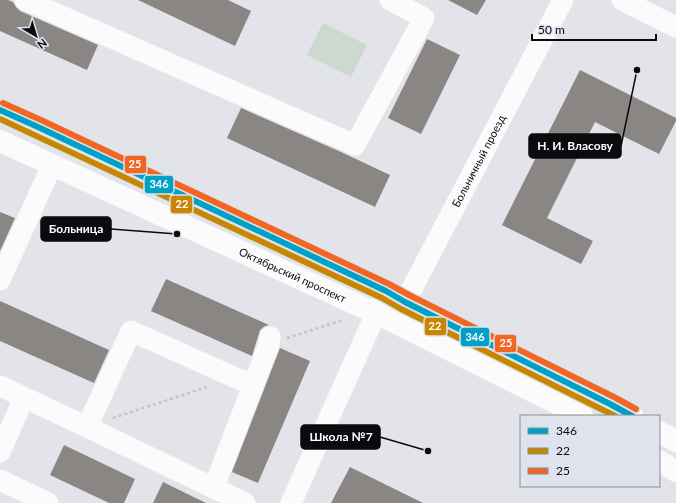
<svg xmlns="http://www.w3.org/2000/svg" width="676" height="503" font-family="Lato,sans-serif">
	<rect width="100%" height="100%" fill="#e2e4ea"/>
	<path fill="#cdd8d1" d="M 323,23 L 367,45 L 351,77 L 307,55 Z"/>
	<path fill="#898684" d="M 0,0 L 8,0 L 13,2 L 16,7 L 20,11 L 98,45 L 87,70 L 0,31 Z
		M 138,0 L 228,0 L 251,11 L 235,46 Z
		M 448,0 L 486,0 L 477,15 Z
		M 427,39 L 460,55 L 421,134 L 388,118 Z
		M 580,70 L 676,118 L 676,121 L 659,154 L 595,122 L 547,218 L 593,241 L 581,264 L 502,225 Z
		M 241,108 L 341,152 L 390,175 L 375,207 L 227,138 Z
		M 0,212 L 15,218 L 0,251 Z
		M 166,279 L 269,325 L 265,326 L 260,330 L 252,356 L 151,311 Z
		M 0,301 L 109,350 L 94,383 L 0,341 Z
		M 280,348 L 310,361 L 258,483 L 232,472 Z
		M 64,445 L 135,479 L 124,503 L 109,503 L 50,475 Z
		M 350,467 L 423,503 L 331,503 Z
		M 163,482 L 206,503 L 153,503 Z"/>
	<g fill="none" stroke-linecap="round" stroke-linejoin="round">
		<path stroke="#c2c3c4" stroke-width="2.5" stroke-dasharray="3 3" stroke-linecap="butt" d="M 287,338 L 343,320
			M 113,418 L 210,386"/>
		<g stroke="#fbfbfc" stroke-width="21">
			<path d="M 25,0 L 355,145 L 424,18 L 390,0"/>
			<path d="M 622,0 L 676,27"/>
			<path d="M 0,280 L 48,174 L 50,164"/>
			<path id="s1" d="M 396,323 L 405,302 L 563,0"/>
			<path d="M 0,386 L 87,427 L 245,503"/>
			<path d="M 87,427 L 131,331 L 236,378 L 253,384"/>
			<path d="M 0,452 L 24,398"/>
			<path d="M 0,480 L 48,503"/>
			<path d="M 214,487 L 269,344 L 270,337"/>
			<path d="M 291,503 L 386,291"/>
		</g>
		<g stroke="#fbfbfc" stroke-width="22">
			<path d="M 0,110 L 38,127 L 386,291 L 405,302 L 610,404 L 632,416"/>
			<path id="s2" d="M 0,141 L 384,317 L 582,416"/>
			<path d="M 659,432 L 676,441"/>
			<path d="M 659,461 L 676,471"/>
		</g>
		<defs>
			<path id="bus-1" d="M 0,110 L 38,127 L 386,291 L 405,302 L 610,404 L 632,416"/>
			<path id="bus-2" d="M 0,119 L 382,298 L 401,309 L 615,416"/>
			<path id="bus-3" d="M 3,103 L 41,120 L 389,284 L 409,295 L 614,397 L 636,409"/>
		</defs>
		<use href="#bus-1" stroke="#dee3ed" stroke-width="9"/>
		<use href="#bus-2" stroke="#dee3ed" stroke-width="9"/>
		<use href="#bus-3" stroke="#dee3ed" stroke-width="9"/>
		<use href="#bus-1" stroke="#00a1c4" stroke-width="6"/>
		<use href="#bus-2" stroke="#c88703" stroke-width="6"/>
		<use href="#bus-3" stroke="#f26522" stroke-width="6"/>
	</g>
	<g text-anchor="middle" stroke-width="4" stroke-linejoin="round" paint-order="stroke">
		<g font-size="11" fill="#0a0b0f" stroke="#dee3ed">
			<text dy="4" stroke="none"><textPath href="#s1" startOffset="182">Больничный проезд</textPath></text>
			<text dy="4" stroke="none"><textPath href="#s2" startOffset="322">Октябрьский проспект</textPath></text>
		</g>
	</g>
	<path fill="none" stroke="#0a0b0f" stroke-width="1.5" d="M637 70L621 146M177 234L111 229M428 451L380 437"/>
	<g fill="#0a0b0f" stroke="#dee3ed" stroke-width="1.5">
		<circle cx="637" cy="70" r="4"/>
		<circle cx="177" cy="234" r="4"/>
		<circle cx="428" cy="451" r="4"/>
	</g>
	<g fill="#0a0b0f" stroke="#0a0b0f" stroke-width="1.5">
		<rect x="529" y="134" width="92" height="24" rx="4"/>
		<rect x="41" y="217" width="70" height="24" rx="4"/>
		<rect x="301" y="425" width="79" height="24" rx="4"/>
	</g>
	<g font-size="12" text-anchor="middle" font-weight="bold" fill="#fff">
		<text x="575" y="150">Н. И. Власову</text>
		<text x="76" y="233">Больница</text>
		<text x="341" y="441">Школа №7</text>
	</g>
	<g stroke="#dee3ed" stroke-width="1.5">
		<rect x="124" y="155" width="23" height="19" rx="4" fill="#f26522"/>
		<rect x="144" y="175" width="30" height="19" rx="4" fill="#00a1c4"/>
		<rect x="170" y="195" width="23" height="19" rx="4" fill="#c88703"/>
		<rect x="424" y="317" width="23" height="19" rx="4" fill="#c88703"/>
		<rect x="460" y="327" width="30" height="20" rx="4" fill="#00a1c4"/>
		<rect x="494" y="334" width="23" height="19" rx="4" fill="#f26522"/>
	</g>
	<g font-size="11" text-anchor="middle" font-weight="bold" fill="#fff">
		<text x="135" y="168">25</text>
		<text x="159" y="188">346</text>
		<text x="182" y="208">22</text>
		<text x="435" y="330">22</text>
		<text x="475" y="341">346</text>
		<text x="506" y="347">25</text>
	</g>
	<rect x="520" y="415" width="140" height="72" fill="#dee3ed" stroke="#898d94"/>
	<rect x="528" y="428" width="20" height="6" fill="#00a1c4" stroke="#898d94"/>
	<text x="556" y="435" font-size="12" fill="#0a0b0f">346</text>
	<rect x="528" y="448" width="20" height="6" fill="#c88703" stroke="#898d94"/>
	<text x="556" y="455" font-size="12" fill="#0a0b0f">22</text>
	<rect x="528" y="468" width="20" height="6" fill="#f26522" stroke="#898d94"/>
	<text x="556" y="475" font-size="12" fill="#0a0b0f">25</text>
	<g transform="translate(36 36) rotate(142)" stroke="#dee3ed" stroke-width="3" paint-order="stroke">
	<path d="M0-3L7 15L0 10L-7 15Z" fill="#0a0b0f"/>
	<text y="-6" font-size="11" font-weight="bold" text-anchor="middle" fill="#0a0b0f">N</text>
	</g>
	<path d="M532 34v6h124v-6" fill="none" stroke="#0a0b0f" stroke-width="2"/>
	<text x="538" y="34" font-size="12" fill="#0a0b0f" stroke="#dee3ed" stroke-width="3" paint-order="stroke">50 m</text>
</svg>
